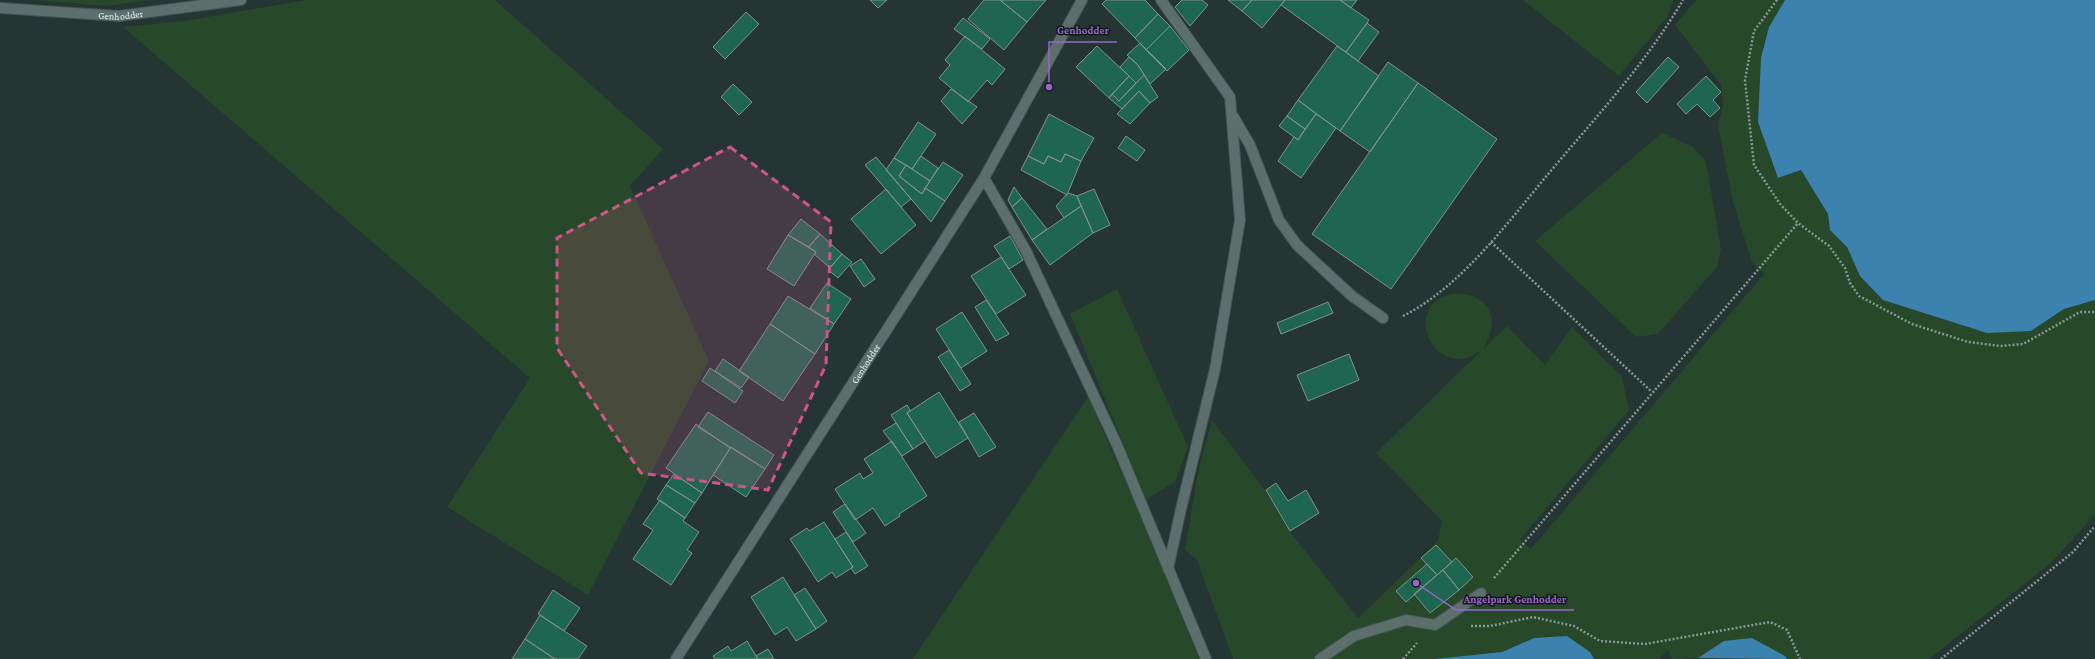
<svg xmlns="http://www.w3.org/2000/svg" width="2095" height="659" font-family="'Crimson Pro',serif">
	<rect width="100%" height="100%" fill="#243534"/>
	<path fill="#274829" d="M 34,0 L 150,0 L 106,6 Z
		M 306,0 L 495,0 L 663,149 L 630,186 L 709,361 L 588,595 L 447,507 L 530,378 L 123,27 L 184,21 Z
		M 1523,0 L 1674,0 L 1667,17 L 1619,76 Z
		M 1696,0 L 1785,0 L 1778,178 L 1801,170 L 1828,214 L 1830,230 L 1847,247 L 1860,276 L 2031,331 L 2064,309 L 2095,300 L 2095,515 L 2051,563 L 1929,659 L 1787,659 L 1785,656 L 1672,659 L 1668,650 L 1659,659 L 1594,659 L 1590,652 L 1534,638 L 1502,652 L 1435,659 L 1233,659 L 1197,560 L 1185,550 L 1198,472 L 1212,420 L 1264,489 L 1291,533 L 1358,618 L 1438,541 L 1442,521 L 1376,453 L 1482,350 C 1476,353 1471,358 1463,359 C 1446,360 1431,349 1427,333 C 1413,275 1523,282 1483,349 L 1507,326 L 1545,365 L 1572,327 L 1622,377 L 1629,410 L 1520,540 L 1531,549 L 1764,274 L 1752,262 L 1733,202 L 1718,125 L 1723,105 L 1721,85 L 1675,25 Z
		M 1662,133 L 1693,147 L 1706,162 L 1721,249 L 1717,267 L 1658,334 L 1636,337 L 1535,241 Z
		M 1117,289 L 1188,447 L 1175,482 L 1146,499 L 1070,314 Z
		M 1088,397 L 1137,508 L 1199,659 L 913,659 Z"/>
	<path fill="#3b83ae" d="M 1785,0 L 2095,0 L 2095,300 L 2064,309 L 2031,331 L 1987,333 L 1883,300 L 1860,276 L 1847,247 L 1830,230 L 1828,214 L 1801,170 L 1778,178 L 1758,122 L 1761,58 L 1769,27 Z
		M 1567,636 L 1590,652 L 1594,659 L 1435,659 L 1502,652 L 1534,638 Z
		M 1752,638 L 1785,656 L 1787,659 L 1698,658 L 1724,641 Z"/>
	<path fill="#1f6650" stroke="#81928b" d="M 870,0 L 887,0 L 878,8 Z
		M 984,0 L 1000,0 L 1027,22 L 1004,50 L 968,19 Z
		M 1000,0 L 1046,0 L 1027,22 Z
		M 1106,0 L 1145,0 L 1158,14 L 1135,38 L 1102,4 Z
		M 1182,0 L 1202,0 L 1208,5 L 1190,26 L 1175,7 Z
		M 1228,0 L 1252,0 L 1242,11 Z
		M 1252,0 L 1285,0 L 1262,28 L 1242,11 Z
		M 1285,0 L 1340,0 L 1369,20 L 1346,52 L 1281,5 Z
		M 1340,0 L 1357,0 L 1351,8 Z
		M 746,12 L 759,24 L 725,59 L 713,47 Z
		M 1158,14 L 1170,26 L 1146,50 L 1135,38 Z
		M 963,18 L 990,39 L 982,49 L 954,29 Z
		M 1367,23 L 1379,32 L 1358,61 L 1346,52 Z
		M 1170,26 L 1189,50 L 1167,71 L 1146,50 Z
		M 965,36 L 1005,69 L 992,85 L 987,80 L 968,102 L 939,78 L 950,65 L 945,60 Z
		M 1140,43 L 1166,69 L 1150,84 L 1138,65 L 1127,55 Z
		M 1097,46 L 1129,76 L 1109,98 L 1076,67 Z
		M 1337,46 L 1379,76 L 1340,131 L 1298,100 Z
		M 1129,57 L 1138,65 L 1144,75 L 1136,83 L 1120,67 Z
		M 1668,57 L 1679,67 L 1647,103 L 1636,92 Z
		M 1388,62 L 1418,83 L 1370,152 L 1340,131 Z
		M 1144,75 L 1158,97 L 1150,103 L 1139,91 L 1122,109 L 1109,98 L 1112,94 L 1119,101 Z
		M 1129,76 L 1136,83 L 1119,101 L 1112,94 Z
		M 1706,76 L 1721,92 L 1713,100 L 1720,108 L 1710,117 L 1697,104 L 1686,114 L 1677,104 Z
		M 1418,83 L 1497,139 L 1391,289 L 1312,234 Z
		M 733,84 L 752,102 L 739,115 L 721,97 Z
		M 951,89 L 977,107 L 962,124 L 941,101 Z
		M 1139,91 L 1150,103 L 1130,124 L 1117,114 Z
		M 1298,100 L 1316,114 L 1305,129 L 1287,116 Z
		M 1049,114 L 1094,138 L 1081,161 L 1065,154 L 1061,162 L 1048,156 L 1044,164 L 1028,156 Z
		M 1316,114 L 1336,128 L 1301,178 L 1278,161 L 1294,137 L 1298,140 Z
		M 1287,116 L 1305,129 L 1298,140 L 1279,126 Z
		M 918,122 L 936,134 L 912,169 L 894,158 Z
		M 1126,136 L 1145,150 L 1137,161 L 1118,148 Z
		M 1065,154 L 1081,161 L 1067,195 L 1021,170 L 1028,156 L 1044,164 L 1048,156 L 1061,162 Z
		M 921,156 L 938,168 L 930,181 L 912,169 Z
		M 876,157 L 911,199 L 901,207 L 865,165 Z
		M 894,158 L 906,165 L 899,176 L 922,194 L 925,188 L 945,201 L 931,222 L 886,170 Z
		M 943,162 L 963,175 L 945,201 L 925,188 Z
		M 906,165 L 930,181 L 922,194 L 899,176 Z
		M 1014,187 L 1022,198 L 1012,207 L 1008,200 Z
		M 886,189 L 916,225 L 881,254 L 851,219 Z
		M 1094,189 L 1110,225 L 1093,233 L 1077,196 Z
		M 1068,193 L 1077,196 L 1081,206 L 1064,218 L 1056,206 Z
		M 1022,198 L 1047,229 L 1032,240 L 1012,207 Z
		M 1081,206 L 1093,233 L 1050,265 L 1032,240 Z
		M 801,219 L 820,234 L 809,247 L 788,235 Z
		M 820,234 L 842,254 L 830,268 L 814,254 L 816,252 L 809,247 Z
		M 788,235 L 816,252 L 794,286 L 767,269 Z
		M 1010,236 L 1023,260 L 1009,269 L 994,246 Z
		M 842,254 L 852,262 L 838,278 L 828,270 Z
		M 1001,257 L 1026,295 L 996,314 L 971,276 Z
		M 861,259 L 875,279 L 864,287 L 850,266 Z
		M 827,283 L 851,299 L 834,324 L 810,308 Z
		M 788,296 L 834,324 L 815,354 L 770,324 Z
		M 986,300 L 1009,334 L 996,341 L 975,307 Z
		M 1328,302 L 1333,313 L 1281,334 L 1277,323 Z
		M 962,312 L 987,351 L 961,368 L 936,329 Z
		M 770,324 L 815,354 L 783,401 L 739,371 Z
		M 949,350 L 971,384 L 960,391 L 938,357 Z
		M 1349,354 L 1359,380 L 1308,401 L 1297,375 Z
		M 723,359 L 749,377 L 741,388 L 715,371 Z
		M 710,368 L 743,391 L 735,403 L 702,381 Z
		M 939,392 L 968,438 L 936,458 L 907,413 Z
		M 907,405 L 910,410 L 907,413 L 925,441 L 913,449 L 891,415 Z
		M 708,412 L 774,455 L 765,469 L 698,427 Z
		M 974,413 L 996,447 L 979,457 L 959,422 Z
		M 896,423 L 913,449 L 902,456 L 883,431 Z
		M 696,424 L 730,448 L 702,493 L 666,468 Z
		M 892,441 L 927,496 L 899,514 L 900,516 L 885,526 L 873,508 L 855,520 L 835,489 L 860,473 L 863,479 L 873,473 L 864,459 Z
		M 731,447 L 765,469 L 746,497 L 713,475 Z
		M 674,474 L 702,493 L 695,503 L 666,485 Z
		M 1276,483 L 1288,501 L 1306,490 L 1319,513 L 1290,531 L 1266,490 Z
		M 666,485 L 695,503 L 685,518 L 657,499 Z
		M 660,500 L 685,518 L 683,521 L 699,532 L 687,550 L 692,553 L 671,585 L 633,559 L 653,530 L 643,524 Z
		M 845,504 L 866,533 L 853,542 L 833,512 Z
		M 824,522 L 853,567 L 836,578 L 832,572 L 818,582 L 790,539 L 807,528 L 809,531 Z
		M 846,532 L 868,566 L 855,574 L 851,568 L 853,567 L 835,539 Z
		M 1436,545 L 1452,562 L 1437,575 L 1421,558 Z
		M 1456,558 L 1473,577 L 1459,590 L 1443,570 Z
		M 1427,564 L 1437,575 L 1406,602 L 1396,591 Z
		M 1443,570 L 1459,590 L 1430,613 L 1414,594 Z
		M 783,577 L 816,629 L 796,641 L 787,627 L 775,635 L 751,597 Z
		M 805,588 L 827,621 L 816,629 L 794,595 Z
		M 553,590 L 580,608 L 564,631 L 538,614 Z
		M 540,615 L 587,646 L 578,659 L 555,659 L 525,639 Z
		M 525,639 L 555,659 L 512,659 Z
		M 747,641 L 758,659 L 715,659 L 713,656 L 728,646 L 731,651 Z
		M 768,649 L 774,659 L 758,659 L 756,656 Z"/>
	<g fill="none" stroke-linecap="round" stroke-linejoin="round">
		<defs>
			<path id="lane" d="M 1161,0 L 1230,97 L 1240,220 L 1215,369 L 1181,509 L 1168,569
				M 1233,116 L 1250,145 L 1279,220 L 1297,245 L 1352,296 L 1383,318
				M 984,178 L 1026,251 L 1117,445 L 1206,659
				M 1320,659 L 1354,636 L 1406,620 L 1435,625 L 1481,593"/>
			<g id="street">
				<path id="s1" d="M 0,8 L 119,16 L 241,0"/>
			</g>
			<g id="secondary">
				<path id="s2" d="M 676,659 L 984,178 L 1082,0"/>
			</g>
		</defs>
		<use href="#lane" stroke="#435352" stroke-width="12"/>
		<use href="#street" stroke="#435352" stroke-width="12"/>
		<use href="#secondary" stroke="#435352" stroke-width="12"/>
		<path stroke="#899796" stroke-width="2.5" stroke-dasharray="2 2" stroke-linecap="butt" d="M 1777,0 L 1754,31 L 1745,80 L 1754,165 L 1780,204 L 1798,223 L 1829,246 L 1845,268 L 1850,283 L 1859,296 L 1912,324 L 1968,342 L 2001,346 L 2023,344 L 2080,312 L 2095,312
			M 1491,242 L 1652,392
			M 1403,316 C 1461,287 1508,222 1549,173 C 1596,117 1646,63 1683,0
			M 1494,578 L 1798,223
			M 1471,626 L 1490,626 L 1533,617 L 1574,626 L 1600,641 L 1645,644 L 1770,622 L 1787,630 L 1800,659
			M 1403,659 L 1417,643
			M 1941,659 L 2073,552 L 2095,526"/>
		<use href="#lane" stroke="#5c6f6d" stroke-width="10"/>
		<use href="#street" stroke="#5c6f6d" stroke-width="10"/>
		<use href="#secondary" stroke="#5c6f6d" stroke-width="10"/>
	</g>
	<path fill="#cb5786" fill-opacity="0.2" stroke="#cb5786" stroke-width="3" stroke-dasharray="8 5" stroke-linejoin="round" d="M 730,147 L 831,222 L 826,365 L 768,490 L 641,473 L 557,348 L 557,238 Z"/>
	<g text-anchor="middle" stroke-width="3" stroke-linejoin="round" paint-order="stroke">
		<g font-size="10" fill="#e0ebea" stroke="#131b1b">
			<text dy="4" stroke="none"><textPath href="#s1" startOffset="121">Genhodder</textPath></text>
			<text dy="4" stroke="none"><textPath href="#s2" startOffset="351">Genhodder</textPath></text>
		</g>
	</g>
	<path fill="none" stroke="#9965cc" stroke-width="1.5" d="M1049 87L1049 42H1117M1416 583L1456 610H1574"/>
	<g fill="#9965cc" stroke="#131b1b" stroke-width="1.5">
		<circle cx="1049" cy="87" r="4"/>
		<circle cx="1416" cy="583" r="4"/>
	</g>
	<g font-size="11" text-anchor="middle" font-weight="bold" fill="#9965cc" stroke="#131b1b" stroke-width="3" stroke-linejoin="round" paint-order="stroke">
		<text x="1083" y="34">Genhodder</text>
		<text x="1515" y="603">Angelpark Genhodder</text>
	</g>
</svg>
